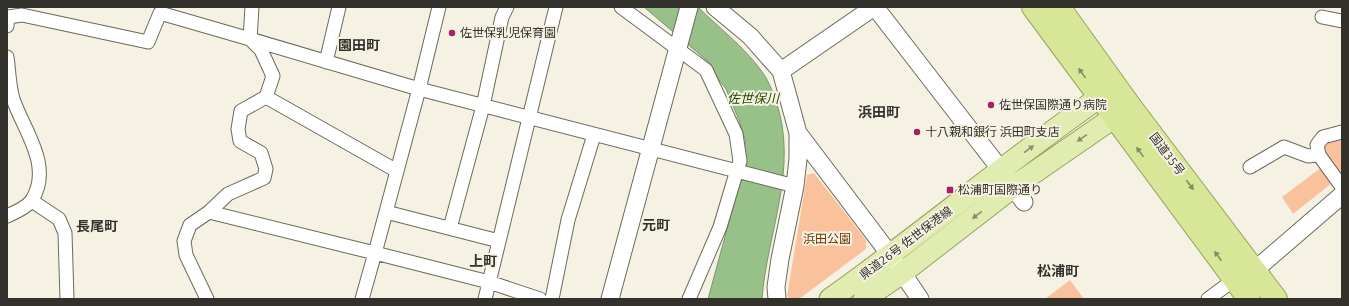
<svg xmlns="http://www.w3.org/2000/svg" width="1349" height="306" font-family="Ubuntu,'Noto Sans JP',sans-serif">
	<rect width="100%" height="100%" fill="#f6f2e3"/>
	<path fill="#f9c19c" d="M 1342,137 L 1342,175 L 1293,214 L 1282,197 L 1322,167 L 1323,142 Z
		M 814,173 L 866,240 L 866,249 L 799,299 L 790,299 L 787,296 L 807,175 Z
		M 1070,280 L 1084,299 L 1045,299 Z"/>
	<path fill="#98c18a" stroke="#79966e" d="M 644,7 L 698,7 C 719,28 742,45 760,69 C 768,79 772,90 776,101 C 799,169 767,232 762,299 L 708,299 L 741,178 L 745,153 L 745,139 L 739,120 L 726,89 L 710,68 L 712,65 Z"/>
	<g fill="none" stroke-linecap="round" stroke-linejoin="round">
		<defs>
			<path id="minor" d="M 252,7 L 250,39 L 419,89 L 795,186
				M 621,7 L 706,70 L 736,134 L 740,161 L 737,170 L 720,227 L 689,299
				M 1322,17 L 1342,21
				M 7,26 L 8,17 L 22,15 L 148,42 L 160,13 L 250,39 L 261,50 L 273,76 L 266,97 L 241,111 L 238,129 L 240,141 L 261,153 L 266,169 L 264,178 L 228,194 L 209,212 L 190,225 L 184,241 L 186,255 L 207,299
				M 7,57 C 9,70 9,86 13,99 C 24,131 53,166 32,200 C 28,206 14,213 7,216
				M 326,62 L 339,7
				M 266,97 L 397,171
				M 1342,132 L 1323,137 L 1317,145 L 1319,155 L 1342,187
				M 1250,167 L 1284,147 L 1308,156 L 1319,155
				M 32,201 L 59,219 L 65,233 L 67,299
				M 209,212 L 375,253 L 419,89 L 439,7
				M 386,212 L 499,241
				M 450,228 L 483,106 L 502,17 L 507,7
				M 362,299 L 375,253 L 489,282 L 540,299
				M 485,299 L 556,7
				M 552,299 L 568,220 L 594,135
				M 1208,299 L 1235,279"/>
			<path id="tertiary" d="M 715,7 L 750,36 L 781,71 L 798,133 L 798,159 L 795,186 L 780,259 L 776,287 L 777,299
				M 875,7 L 1001,170 L 1024,202
				M 781,71 L 874,7
				M 798,133 L 891,256 L 920,299
				M 1243,275 L 1255,270 L 1342,195
				M 610,299 L 689,7"/>
			<path id="primary" d="M 830,299 C 926,231 1016,154 1113,88
				M 864,299 L 902,273 L 1013,187 L 1129,107"/>
			<path id="trunk" d="M 1033,7 L 1249,299
				M 1059,7 L 1130,106 L 1276,299"/>
		</defs>
		<use href="#minor" stroke="#6c695c" stroke-width="15"/>
		<use href="#tertiary" stroke="#6c695c" stroke-width="19"/>
		<use href="#primary" stroke="#97a260" stroke-width="23"/>
		<use href="#trunk" stroke="#97a260" stroke-width="24"/>
		<use href="#minor" stroke="#fff" stroke-width="13"/>
		<use href="#tertiary" stroke="#fff" stroke-width="17"/>
		<use href="#primary" stroke="#e1ecb1" stroke-width="21"/>
		<use href="#trunk" stroke="#d7e697" stroke-width="22"/>
	</g>
	<defs><path id="oneway-solid" d="M-6-.8H1V-3.2L6.5 0L1 3.2V.8H-6Z"/></defs>
	<g fill="#848c61">
		<use href="#oneway-solid" transform="translate(1082 73) rotate(-126)"/>
		<use href="#oneway-solid" transform="translate(1140 152) rotate(-126)"/>
		<use href="#oneway-solid" transform="translate(1190 185) rotate(53)"/>
		<use href="#oneway-solid" transform="translate(1218 256) rotate(-126)"/>
	</g>
	<g fill="#8a8e6e">
		<use href="#oneway-solid" transform="translate(1082 138) rotate(145)"/>
		<use href="#oneway-solid" transform="translate(1029 149) rotate(-36)"/>
		<use href="#oneway-solid" transform="translate(977 215) rotate(143)"/>
	</g>
	<g fill="#a71f67" stroke="#f6f2e3" stroke-width="1.5">
		<circle cx="452" cy="33" r="4"/>
		<circle cx="991" cy="105" r="4"/>
		<circle cx="917" cy="132" r="4"/>
		<rect x="946" y="186" width="8" height="8" rx="2"/>
	</g>
	<g text-anchor="middle" stroke-width="4" stroke-linejoin="round" paint-order="stroke">
		<g font-size="12" fill="#32312b" stroke="#f6f2e3" text-anchor="start">
			<text x="460" y="37">佐世保乳児保育園</text>
			<text x="999" y="109">佐世保国際通り病院</text>
			<text x="925" y="136">十八親和銀行 浜田町支店</text>
			<text x="958" y="194">松浦町国際通り</text>
		</g>
		<g font-size="12" fill="#32312b" stroke="#f6f2e3">
			<text transform="translate(1167 154) rotate(53)" y="4">国道35号</text>
			<text transform="translate(906 243) rotate(-37)" y="4">県道26号 佐世保港線</text>
		</g>
		<g font-size="12" fill="#6b3603" stroke="#f6f2e3">
			<text x="827" y="243">浜田公園</text>
		</g>
		<g font-size="13" font-style="italic" fill="#1b4e00" stroke="#f6f2e3">
			<text x="753" y="103">佐世保川</text>
		</g>
		<g font-size="14" font-weight="bold" fill="#32312b" stroke="#f6f2e3">
			<text x="359" y="50">園田町</text>
			<text x="879" y="117">浜田町</text>
			<text x="656" y="230">元町</text>
			<text x="97" y="231">長尾町</text>
			<text x="483" y="266">上町</text>
			<text x="1058" y="276">松浦町</text>
		</g>
	</g>
	<rect width="1349" height="306" fill="none" stroke="#32312b" stroke-width="16"/>
</svg>
